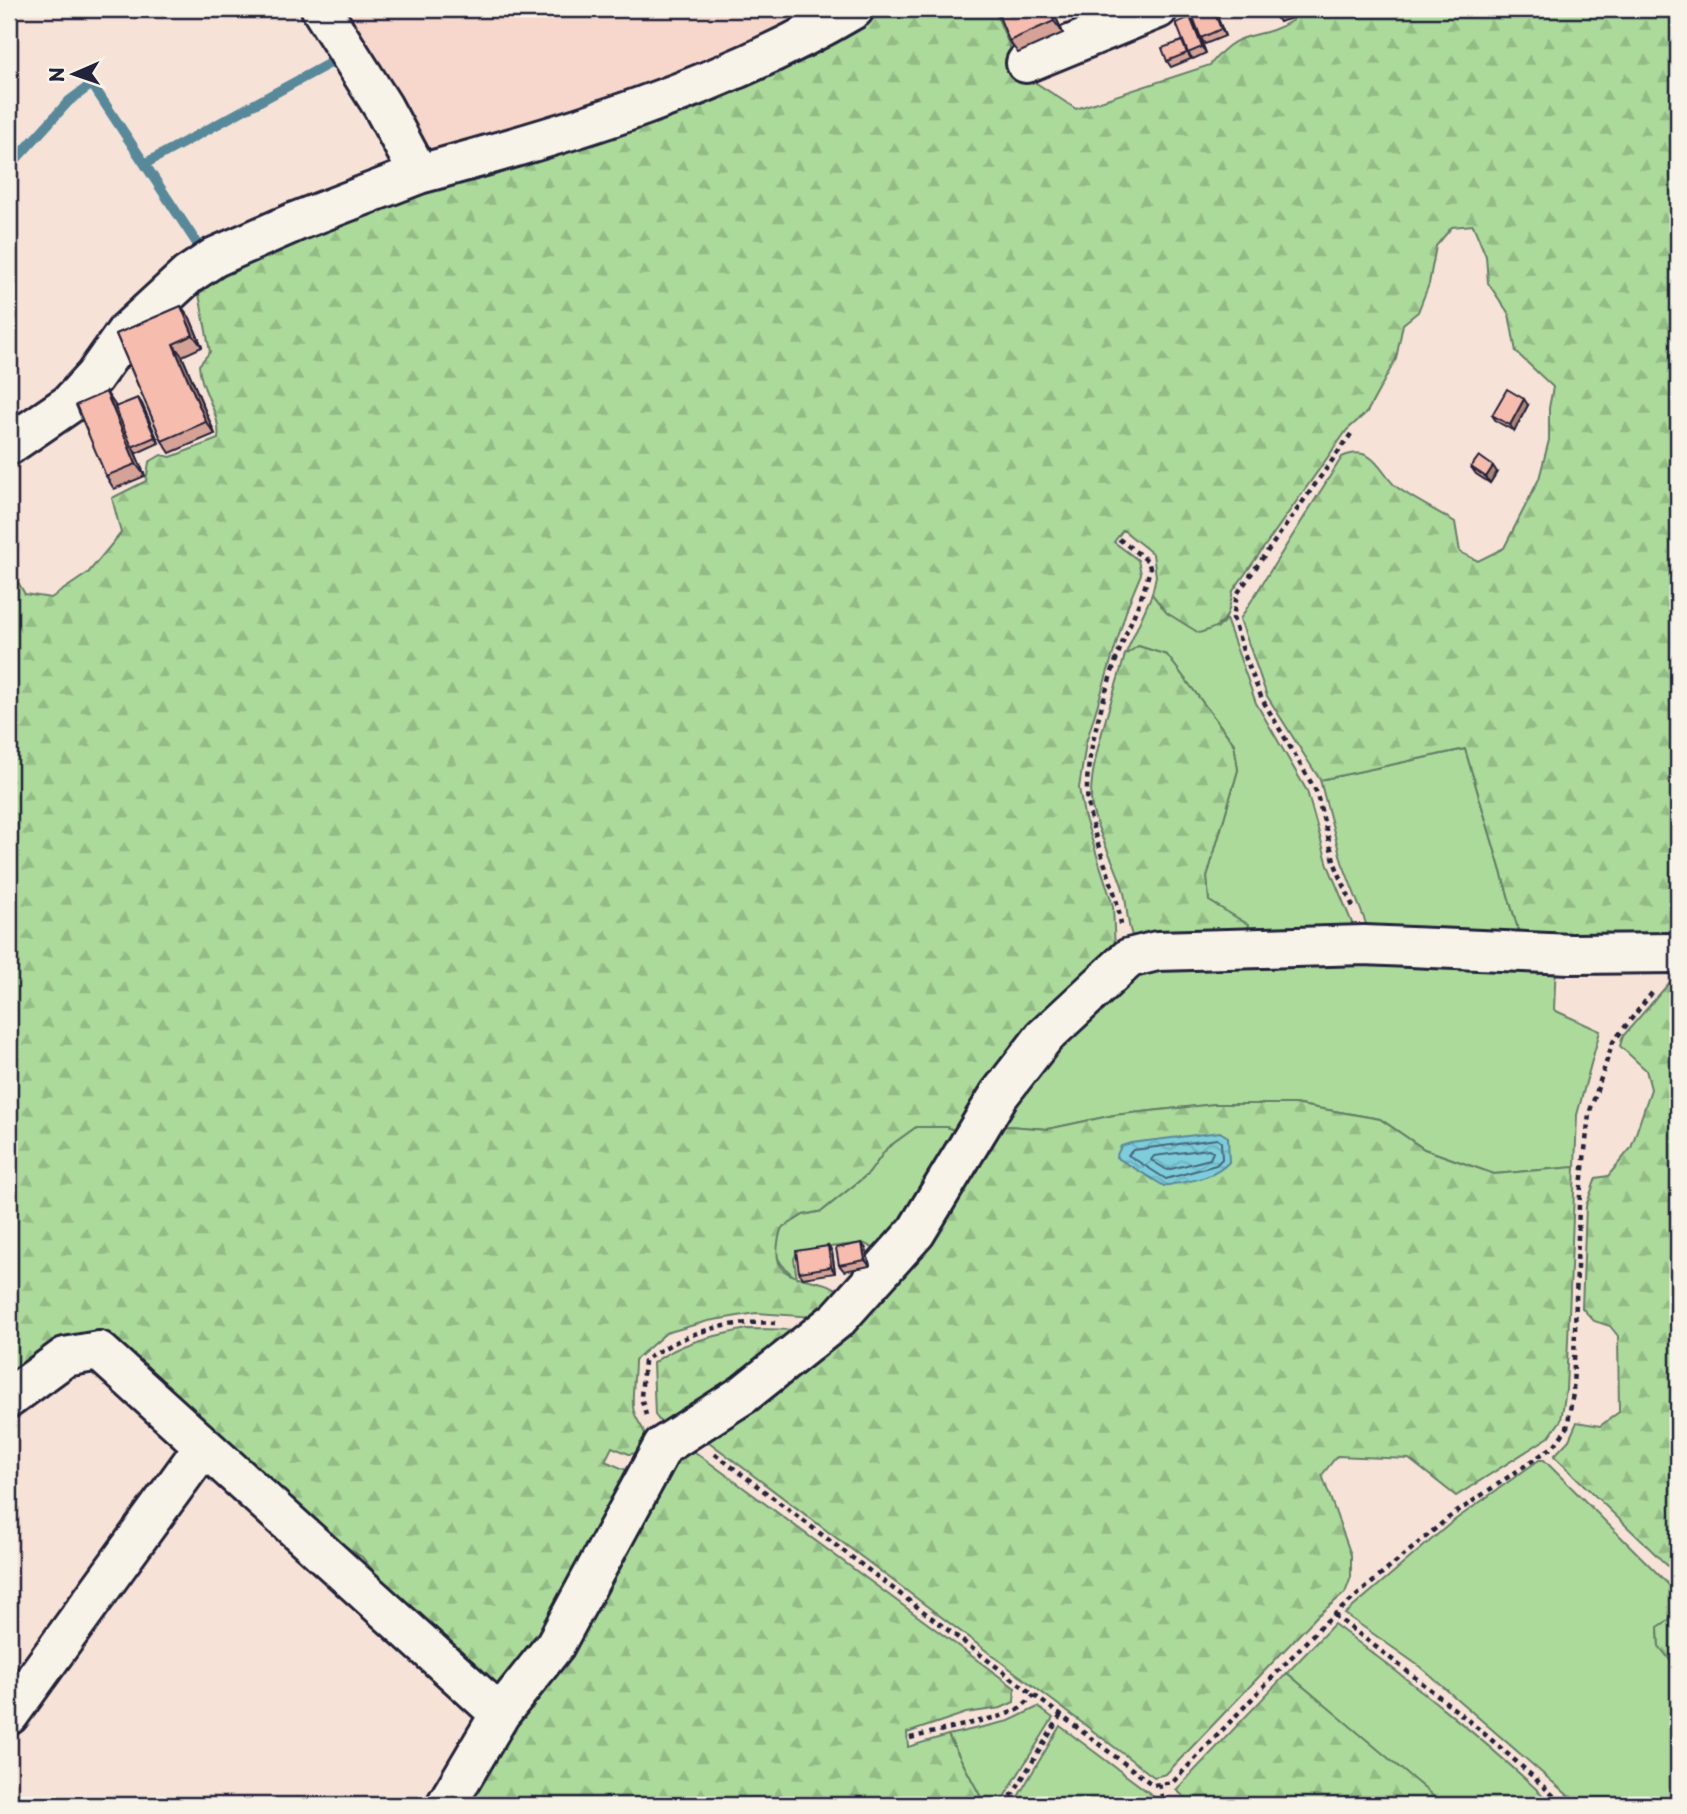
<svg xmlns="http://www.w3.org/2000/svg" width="1687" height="1814" font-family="'Playpen Sans',sans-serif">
	<defs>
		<pattern id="forest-firs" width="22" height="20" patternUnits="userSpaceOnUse" patternTransform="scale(1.75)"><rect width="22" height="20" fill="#abda9a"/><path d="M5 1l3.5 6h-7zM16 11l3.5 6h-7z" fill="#93bb86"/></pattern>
		<pattern id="water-waves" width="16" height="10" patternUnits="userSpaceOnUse" patternTransform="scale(1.75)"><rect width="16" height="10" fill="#7ecddb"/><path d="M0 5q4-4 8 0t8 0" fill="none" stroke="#6db0bd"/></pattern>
	</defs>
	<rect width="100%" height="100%" fill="#f7e2d7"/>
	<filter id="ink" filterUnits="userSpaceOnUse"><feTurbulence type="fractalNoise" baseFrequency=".0143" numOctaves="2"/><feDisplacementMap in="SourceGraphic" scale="14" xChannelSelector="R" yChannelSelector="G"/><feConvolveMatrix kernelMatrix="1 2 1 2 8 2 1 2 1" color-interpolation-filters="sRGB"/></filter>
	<g filter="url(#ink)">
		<path fill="#f7d7cb" d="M 334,9 L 873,9 L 759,65 L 423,152 Z"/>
		<path fill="#abda9a" stroke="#667e6a" stroke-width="2" d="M 1152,594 L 1167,613 L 1218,628 L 1226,619 L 1256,703 L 1307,791 L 1328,865 L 1359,940 L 1242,939 L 1248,925 L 1209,901 L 1207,877 L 1238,770 L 1234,744 L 1167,655 L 1139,646 L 1125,655 Z
			M 1465,749 L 1521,939 L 1385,940 L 1367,926 L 1342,862 L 1320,780 Z
			M 1158,960 L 1556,961 L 1554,1010 L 1600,1031 L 1577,1115 L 1575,1167 L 1494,1174 L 1424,1149 L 1380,1119 L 1294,1104 L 1215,1104 L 1114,1115 L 1048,1129 L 1008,1126 L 984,1130 L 1050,1044 Z
			M 916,1127 L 947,1127 L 963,1134 L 909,1227 L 875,1249 L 863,1243 L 798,1251 L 794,1259 L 797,1279 C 775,1261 773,1256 781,1229 L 803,1215 L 822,1211 L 869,1173 L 887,1148 Z
			M 1539,1460 L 1544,1460 L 1678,1594 L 1678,1614 L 1658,1628 L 1659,1646 L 1678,1670 L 1678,1805 L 1579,1805 L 1419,1666 L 1345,1614 L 1452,1522 Z
			M 1334,1624 C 1410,1681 1485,1739 1553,1805 L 1442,1805 L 1287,1673 Z
			M 1038,1707 L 1053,1718 L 999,1805 L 985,1805 L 948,1735 L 1009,1721 Z
			M 1060,1726 L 1152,1795 L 1158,1805 L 1013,1805 Z"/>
		<path fill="url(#forest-firs)" stroke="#667e6a" stroke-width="2" d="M 878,9 L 994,9 L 1021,73 L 1076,109 L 1210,65 C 1242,24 1255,44 1293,20 L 1293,9 L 1678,9 L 1678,940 L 1521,939 L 1465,749 L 1320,780 L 1267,696 L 1240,619 L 1342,457 C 1376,442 1381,477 1398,488 C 1416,501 1436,510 1455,522 L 1460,552 L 1478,561 L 1504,548 L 1539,479 L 1549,440 L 1549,408 L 1553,387 L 1516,352 L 1509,314 L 1488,283 L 1486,256 L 1473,225 L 1452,227 L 1436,246 L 1429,284 L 1418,312 L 1403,324 L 1396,359 L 1367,412 L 1347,430 L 1233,591 C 1227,618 1228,625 1199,633 L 1167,613 L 1152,594 L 1156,576 L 1153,554 L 1123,530 L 1114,542 L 1138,560 L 1141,574 L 1128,605 L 1086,743 L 1079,788 L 1084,815 L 1113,906 L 1115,951 L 963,1134 L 947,1127 L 916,1127 L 887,1148 L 869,1173 L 822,1211 L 803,1215 L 781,1229 C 763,1292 813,1270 841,1292 L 815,1317 L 756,1313 L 708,1321 L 666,1333 L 635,1360 C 635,1375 632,1391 633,1406 C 634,1426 655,1429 639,1453 L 629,1454 L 612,1447 L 605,1461 L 626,1470 L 630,1476 L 550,1636 L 497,1696 L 395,1598 L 362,1557 L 303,1519 L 107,1349 L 9,1382 L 9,567 L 25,594 L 51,598 L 88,573 L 121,533 L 112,498 L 146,481 L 149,462 L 161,455 L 171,457 L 218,439 C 222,414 200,391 199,365 L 210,352 L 199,294 L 204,283 L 232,258 L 817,46 Z
			M 1138,646 L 1167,655 L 1234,744 L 1238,770 L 1207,877 L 1209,901 L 1249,925 L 1242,939 L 1134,940 C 1126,925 1128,909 1124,893 C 1117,864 1098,837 1092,807 C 1085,772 1115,692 1125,655 Z
			M 1678,973 L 1678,1576 L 1554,1456 L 1569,1440 L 1577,1422 L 1600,1426 L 1619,1412 L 1618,1336 L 1610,1326 L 1594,1321 L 1582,1308 L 1586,1206 L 1596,1178 L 1608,1176 L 1631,1148 L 1651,1089 L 1646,1070 L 1620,1046 L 1623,1036 Z
			M 1215,1104 L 1294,1104 L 1380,1119 L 1424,1149 L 1494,1174 L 1575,1167 L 1566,1390 L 1561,1420 L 1549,1437 L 1456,1496 L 1409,1459 L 1337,1456 L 1322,1475 L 1351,1555 L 1351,1577 L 1345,1593 L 1316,1617 L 1166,1774 L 1154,1777 L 709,1442 L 710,1427 L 841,1327 L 984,1130 L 1008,1126 L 1048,1129 L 1114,1115 Z
			M 747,1329 L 807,1330 L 668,1432 L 655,1415 L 653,1363 C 681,1342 713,1336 747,1329 Z
			M 682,1452 L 695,1452 L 1015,1688 L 1014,1702 L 1001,1708 L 966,1713 L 907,1733 L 908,1747 L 948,1735 L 985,1805 L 456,1805 L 657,1480 Z
			M 1678,1614 L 1678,1670 L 1659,1646 L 1658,1627 Z
			M 1287,1673 L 1431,1794 L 1442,1805 L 1194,1805 L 1176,1790 Z"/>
		<path fill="url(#water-waves)" stroke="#59899b" stroke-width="2" d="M 1220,1132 L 1228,1137 L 1229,1162 C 1213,1180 1187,1181 1164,1186 L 1116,1157 L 1121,1146 L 1131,1143 Z"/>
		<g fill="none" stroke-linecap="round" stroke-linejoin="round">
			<path stroke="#47667b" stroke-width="2" d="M 1217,1139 L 1221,1142 L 1222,1159 L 1216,1165 L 1166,1179 L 1128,1155 L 1133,1150 Z
				M 1209,1149 L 1213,1152 L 1210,1159 L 1167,1170 L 1151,1160 L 1154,1156 Z"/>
			<path stroke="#59899b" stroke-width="10" d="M 146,163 L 332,62
				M 9,167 L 69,101 L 92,84 L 202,251"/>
			<defs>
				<path id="minor" d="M 321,9 L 383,107 L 419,174 C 568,134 721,88 854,9
					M 1026,63 L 1158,9
					M 9,445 L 69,404 L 94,377 L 126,332 L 188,275 L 215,257 L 295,222 L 419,174
					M 9,1398 L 65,1357 L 99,1351 L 500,1714
					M 9,1715 L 204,1446
					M 446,1805 L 500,1714 L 555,1645 L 663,1446 L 744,1394 L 838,1319 L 916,1232 L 999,1095 L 1044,1037 L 1129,958 L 1157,951 L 1364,945 L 1571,954 L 1678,953"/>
			</defs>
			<use href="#minor" stroke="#22223b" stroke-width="44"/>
			<path stroke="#22223b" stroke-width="4.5" stroke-dasharray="5 5" stroke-linecap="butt" d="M 1351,434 L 1237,594 L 1233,618 L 1244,654 L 1262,699 L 1316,791 L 1335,864 L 1354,909
				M 1119,539 L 1148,561 L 1150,568 C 1144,596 1130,622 1120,649 C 1107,684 1086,753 1087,790 C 1088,836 1116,879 1121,925
				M 646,1415 L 641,1397 L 644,1361 C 683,1333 727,1320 775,1323
				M 715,1454 L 1153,1785 L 1173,1782 L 1321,1626 L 1448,1518 L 1554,1446 L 1567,1428 L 1573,1393 L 1579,1205 L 1589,1114 L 1613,1042 L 1655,989
				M 1334,1615 C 1413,1675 1492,1736 1563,1805
				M 910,1738 L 1001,1716 L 1018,1710 L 1034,1695
				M 1159,1784 L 1164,1805
				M 1006,1805 L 1061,1715"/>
			<use href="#minor" stroke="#f7f3e8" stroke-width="38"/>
		</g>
		<path fill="#d4a296" stroke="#22223b" stroke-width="2" d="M 1052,9 L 1063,33 L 1018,53 L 1009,41 Z
			M 1111,9 L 1122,9 L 1123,11 L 1115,14 Z
			M 1214,9 L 1225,36 L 1205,44 L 1201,38 Z
			M 1289,9 L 1292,18 L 1279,22 L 1275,16 Z
			M 1194,23 L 1206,53 L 1193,59 L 1188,53 L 1191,59 L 1171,67 L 1167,61 L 1182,41 L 1186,47 Z
			M 181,306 L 190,318 L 202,347 L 182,356 L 215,434 L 170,453 L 162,441 L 116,334 Z
			M 106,392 L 116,407 L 138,398 L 142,404 L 159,443 L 137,453 L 133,448 L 145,476 L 114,489 L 106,476 Z
			M 1528,405 L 1514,431 L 1496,421 L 1492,415 Z
			M 1471,467 L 1497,472 L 1490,483 L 1476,474 Z
			M 828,1246 L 832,1252 L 835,1273 L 803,1278 L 799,1272 Z
			M 866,1249 L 870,1266 L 844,1271 L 839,1265 Z"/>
		<path fill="#ac847a" stroke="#22223b" stroke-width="2" d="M 1049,9 L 1052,9 L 1063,33 L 1054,21 Z
			M 1213,9 L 1214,9 L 1225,36 L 1221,29 Z
			M 1190,17 L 1194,23 L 1206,53 L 1202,47 Z
			M 181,306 L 190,318 L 202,347 L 193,335 Z
			M 173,344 L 182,356 L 215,434 L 206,422 Z
			M 106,392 L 115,405 L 145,476 L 136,464 Z
			M 138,398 L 142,404 L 159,443 L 155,437 Z
			M 1524,399 L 1528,405 L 1514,431 L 1510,425 Z
			M 1493,466 L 1497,472 L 1490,483 L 1486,477 Z
			M 862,1243 L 866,1249 L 870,1266 L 865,1260 Z
			M 828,1246 L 832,1252 L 835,1273 L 831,1267 Z"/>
		<path fill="#f6bcae" stroke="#22223b" stroke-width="2" d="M 996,9 L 1049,9 L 1054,21 L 1009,41 Z
			M 1190,9 L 1213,9 L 1221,29 L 1201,38 Z
			M 1273,9 L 1287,9 L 1288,12 L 1275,16 Z
			M 1190,17 L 1202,47 L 1188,53 L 1176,23 Z
			M 1182,41 L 1187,53 L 1167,61 L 1162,48 Z
			M 181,306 L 193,335 L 173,344 L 206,422 L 162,441 L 116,334 Z
			M 1507,389 L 1524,399 L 1510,425 L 1492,415 Z
			M 106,392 L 136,464 L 106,476 L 76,405 Z
			M 138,398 L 155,437 L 132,447 L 115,407 Z
			M 1479,456 L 1493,466 L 1486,477 L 1471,467 Z
			M 862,1243 L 865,1260 L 839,1265 L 836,1248 Z
			M 828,1246 L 831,1267 L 799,1272 L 796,1251 Z"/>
	</g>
	<rect width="1687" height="1814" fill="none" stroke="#f7f3e8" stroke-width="35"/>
	<rect x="18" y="18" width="1652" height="1779" fill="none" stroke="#22223b" stroke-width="2.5" filter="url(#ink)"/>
	<g transform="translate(74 74) rotate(268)" stroke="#f7f3e8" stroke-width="5" paint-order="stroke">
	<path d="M0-5L12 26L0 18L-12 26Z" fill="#22223b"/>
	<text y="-10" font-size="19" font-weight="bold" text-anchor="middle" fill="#22223b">N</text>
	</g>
</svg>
